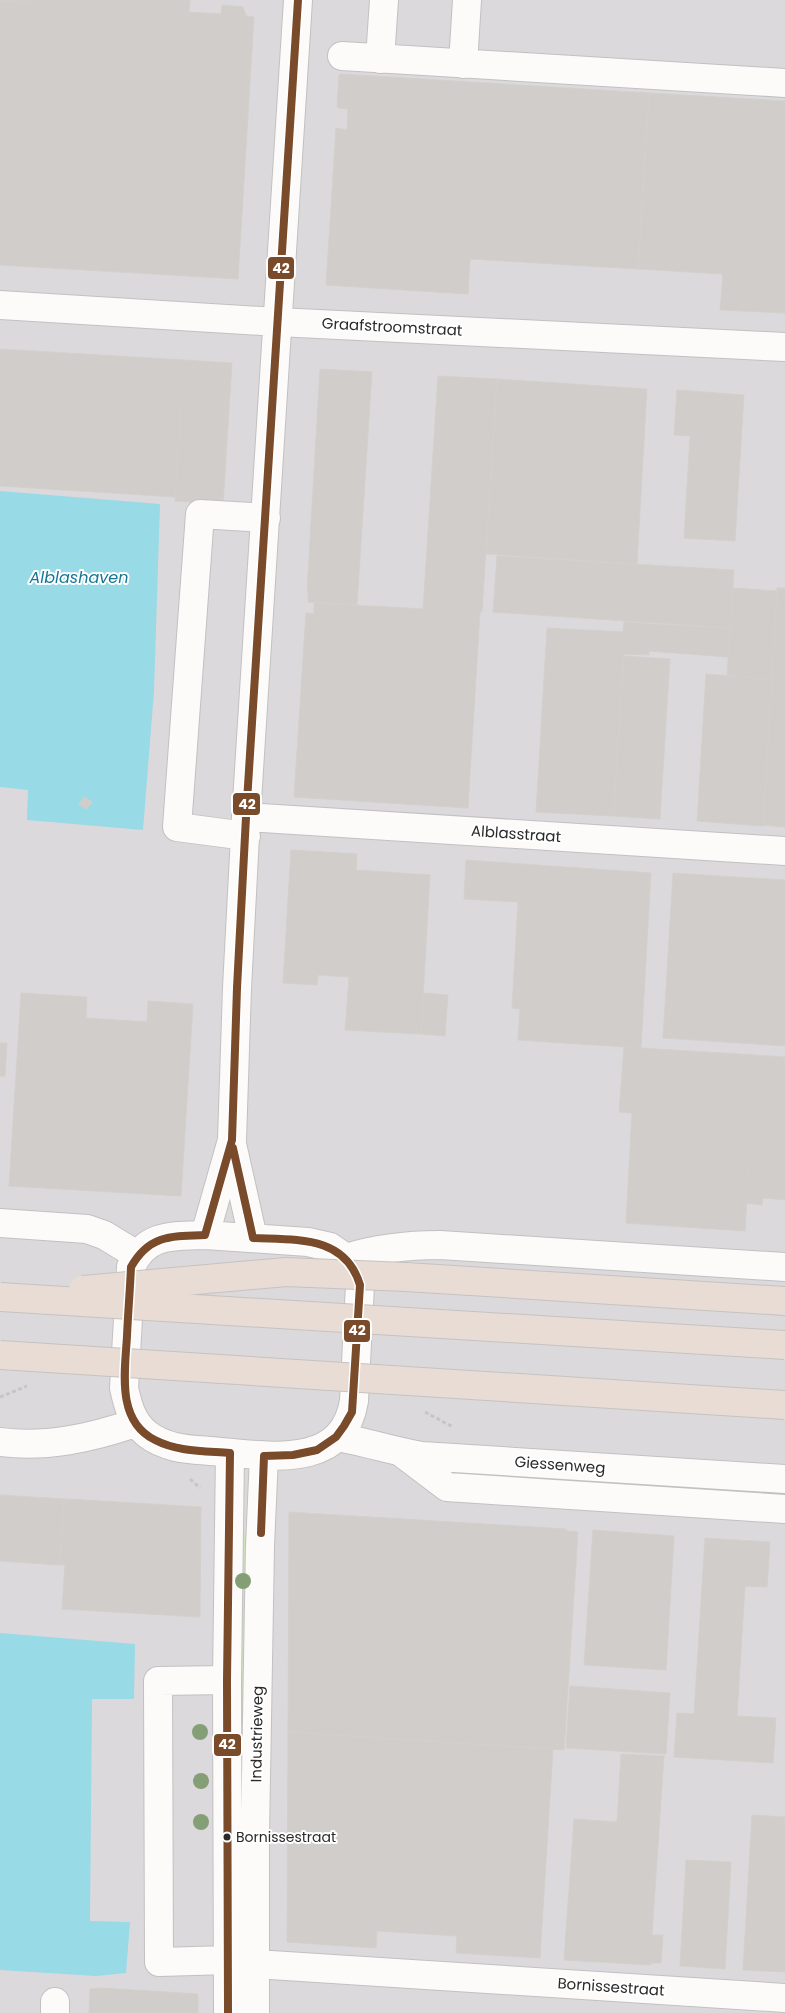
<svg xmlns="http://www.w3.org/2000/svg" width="785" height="2013" font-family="Poppins,sans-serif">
	<rect width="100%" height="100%" fill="#e8e4e0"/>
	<path fill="#dcd9dc" d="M 0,0 L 785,0 L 785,2013 L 0,2013 Z"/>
	<path fill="#cfe2bb" d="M 239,1533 L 249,1533 L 247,1902 L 237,1902 Z"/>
	<path fill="#98dae6" d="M 0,491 L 160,504 L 154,691 L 143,830 L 27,820 L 28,790 L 0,787 Z
		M 0,1633 L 135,1644 L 134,1699 L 92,1699 L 90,1921 L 130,1922 L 126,1973 L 96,1976 L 0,1970 Z"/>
	<path fill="#d0cdca" stroke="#d3d0cc" d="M 0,0 L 190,0 L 189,12 L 187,12 L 184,61 L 27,51 L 30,3 Z
		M 0,1 L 30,3 L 27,51 L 184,61 L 187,12 L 221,14 L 222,5 L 243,7 L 246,16 L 254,17 L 238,279 L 0,265 Z
		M 341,74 L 649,93 L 638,269 L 470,259 L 468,294 L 326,285 L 336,128 L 347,130 L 348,109 L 338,108 L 337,106 L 339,75 Z
		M 649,93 L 785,101 L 785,313 L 720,310 L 723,274 L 638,269 Z
		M 0,349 L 184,360 L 175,497 L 0,486 Z
		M 184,360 L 232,363 L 223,504 L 175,501 Z
		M 320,369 L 372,372 L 357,605 L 308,602 L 308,591 L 307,591 Z
		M 438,376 L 497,379 L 482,612 L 423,609 Z
		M 497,379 L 647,389 L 637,564 L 486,554 Z
		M 677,390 L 744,395 L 735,541 L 684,538 L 690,436 L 674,435 Z
		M 497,556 L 734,570 L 730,628 L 493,612 Z
		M 733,588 L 777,591 L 772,679 L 727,676 Z
		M 777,588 L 785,588 L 785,827 L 763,825 Z
		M 314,603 L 480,612 L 468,808 L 294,797 L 306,613 L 314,614 Z
		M 624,622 L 651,624 L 649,651 L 649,655 L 624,654 L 613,816 L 536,812 L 547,628 L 623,632 Z
		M 651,624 L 730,628 L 728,657 L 649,651 Z
		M 624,656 L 670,659 L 660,819 L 613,816 Z
		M 706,674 L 772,679 L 763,826 L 697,821 Z
		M 84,797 L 92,802 L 86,809 L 79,804 Z
		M 291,850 L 357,854 L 356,870 L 430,875 L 421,1034 L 345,1030 L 349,977 L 318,975 L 317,985 L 283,983 Z
		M 466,860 L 651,873 L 641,1048 L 518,1040 L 520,1009 L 512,1008 L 518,902 L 464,899 Z
		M 673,873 L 785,880 L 785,1046 L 663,1038 Z
		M 21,993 L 87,997 L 86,1018 L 147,1022 L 148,1001 L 193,1004 L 181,1196 L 9,1186 Z
		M 423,993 L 448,995 L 445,1036 L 421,1034 Z
		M 0,1043 L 7,1043 L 5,1076 L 0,1076 Z
		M 624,1047 L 755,1055 L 745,1231 L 626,1223 L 632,1113 L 619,1112 Z
		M 755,1055 L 785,1057 L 785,1200 L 763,1198 L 762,1205 L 746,1203 Z
		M 0,1495 L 67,1499 L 64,1500 L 60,1565 L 0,1561 Z
		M 67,1499 L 201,1507 L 200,1617 L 62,1609 L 65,1565 L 60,1565 L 64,1500 Z
		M 289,1512 L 566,1529 L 566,1531 L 578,1532 L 564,1750 L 288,1732 Z
		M 593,1530 L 674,1536 L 666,1670 L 584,1665 Z
		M 705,1538 L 770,1542 L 767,1587 L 745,1586 L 737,1716 L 776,1718 L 773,1763 L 674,1757 L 677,1713 L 694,1714 Z
		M 570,1686 L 670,1693 L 666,1754 L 566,1748 Z
		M 288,1732 L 553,1749 L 540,1958 L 456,1953 L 457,1936 L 377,1931 L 376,1948 L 287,1942 Z
		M 621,1754 L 664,1756 L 652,1935 L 663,1935 L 661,1963 L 651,1963 L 651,1965 L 564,1960 L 574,1819 L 617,1822 Z
		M 752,1815 L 785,1817 L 785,1972 L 743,1970 Z
		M 686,1860 L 731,1862 L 725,1969 L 680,1966 Z
		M 101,1988 L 198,1994 L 198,2013 L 89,2013 L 90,1989 Z"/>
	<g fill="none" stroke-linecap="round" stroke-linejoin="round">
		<defs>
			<path id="minor" d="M 342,56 L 785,83
				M 380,59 L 384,0
				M 463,64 L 467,0
				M 0,305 L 278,322 L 785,347
				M 246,817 L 785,851
				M 246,836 L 177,827 L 200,514 L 266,518
				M 232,1144 L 253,1238
				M 0,1223 L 87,1229 L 104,1235 L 137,1255
				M 205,1235 L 232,1140 L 237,988 L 246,817 L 298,0
				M 205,1235 L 308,1242 L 330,1247 L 346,1258 L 355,1268 L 360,1285 L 354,1401 C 343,1469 271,1456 221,1452 C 195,1449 169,1451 147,1434 C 132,1422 128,1406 124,1388 L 131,1267 C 146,1233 173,1236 205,1235 Z
				M 346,1258 C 378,1248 407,1245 440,1245 L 785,1267
				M 337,1437 C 366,1442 393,1451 422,1456 L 785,1479
				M 0,1442 C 46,1448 91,1438 135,1423
				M 402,1453 L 447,1487 L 785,1509
				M 227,1680 L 158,1681 L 159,1962 L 229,1960 L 255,1964 L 785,1998
				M 55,2013 L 55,2002
				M 228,2013 L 227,1680 L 230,1453
				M 255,2013 L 255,1835 L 260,1546 L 264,1456"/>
			<path id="highway" d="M 406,1277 L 785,1301"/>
		</defs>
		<use href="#minor" stroke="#c2c1c1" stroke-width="30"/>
		<use href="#highway" stroke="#c4c3c1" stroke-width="30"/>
		<path stroke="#c6c6c5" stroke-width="3" stroke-dasharray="4 2.5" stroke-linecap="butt" d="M 0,1397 L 27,1386
			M 425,1412 L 453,1427
			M 190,1479 L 200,1488"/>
		<use href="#minor" stroke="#fcfbfa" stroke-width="28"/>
		<use href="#highway" stroke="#e8dcd4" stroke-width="28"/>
		<defs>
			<path id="highway-bridge" d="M 83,1290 L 286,1272 L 406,1277
				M 0,1297 L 785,1345
				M 0,1355 L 785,1405"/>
		</defs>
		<use href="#highway-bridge" stroke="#c4c3c1" stroke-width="30" stroke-linecap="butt"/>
		<use href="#highway-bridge" stroke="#e8dcd4" stroke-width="28"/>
		<defs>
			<path id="bus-1" d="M 233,1148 L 253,1238 C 296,1240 345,1235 360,1285 L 352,1412 L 344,1426 L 336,1437 L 317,1450 L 293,1455 L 264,1456 L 261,1533
				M 228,2013 L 227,1680 L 230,1453 C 205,1451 178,1452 155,1440 C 116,1421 125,1371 127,1336 C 128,1313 130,1290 131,1267 C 149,1235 171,1236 205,1235 L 232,1140 L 237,988 L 246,817 L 298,0"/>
		</defs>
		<use href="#bus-1" stroke="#fff" stroke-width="11"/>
		<use href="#bus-1" stroke="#7a4b2a" stroke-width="8"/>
	</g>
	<g fill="#849e75">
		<circle cx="243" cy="1581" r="8"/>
		<circle cx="200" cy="1732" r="8"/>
		<circle cx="201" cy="1781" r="8"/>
		<circle cx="201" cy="1822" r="8"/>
	</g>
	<circle fill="#2a2a2a" stroke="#fff" stroke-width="2" cx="227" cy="1837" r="4.5"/>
	<g text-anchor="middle" stroke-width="4" stroke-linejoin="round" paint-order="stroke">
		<g font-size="14" fill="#2a2a2a" stroke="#fff" text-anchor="start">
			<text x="236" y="1842">Bornissestraat</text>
		</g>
		<g font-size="15" fill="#2a2a2a" stroke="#fff">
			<text transform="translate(392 327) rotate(3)" y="5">Graafstroomstraat</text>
			<text transform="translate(516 834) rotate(4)" y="5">Alblasstraat</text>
			<text transform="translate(560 1465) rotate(4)" y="5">Giessenweg</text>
			<text transform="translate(257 1734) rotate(-89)" y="5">Industrieweg</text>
			<text transform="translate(611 1987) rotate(4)" y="5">Bornissestraat</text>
		</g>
		<g font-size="16" font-style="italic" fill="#147695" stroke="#fff">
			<text x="79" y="583">Alblashaven</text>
		</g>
	</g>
	<g stroke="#fff" stroke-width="2">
		<rect x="267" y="256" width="28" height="24" rx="5" fill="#7a4b2a"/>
		<rect x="232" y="792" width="29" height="24" rx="5" fill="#7a4b2a"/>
		<rect x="343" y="1319" width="28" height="24" rx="5" fill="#7a4b2a"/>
		<rect x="213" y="1733" width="29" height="24" rx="5" fill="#7a4b2a"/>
	</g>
	<g font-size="14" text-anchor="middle" font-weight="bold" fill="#fff">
		<text x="281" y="273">42</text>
		<text x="247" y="809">42</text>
		<text x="357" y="1335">42</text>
		<text x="227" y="1749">42</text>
	</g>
</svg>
